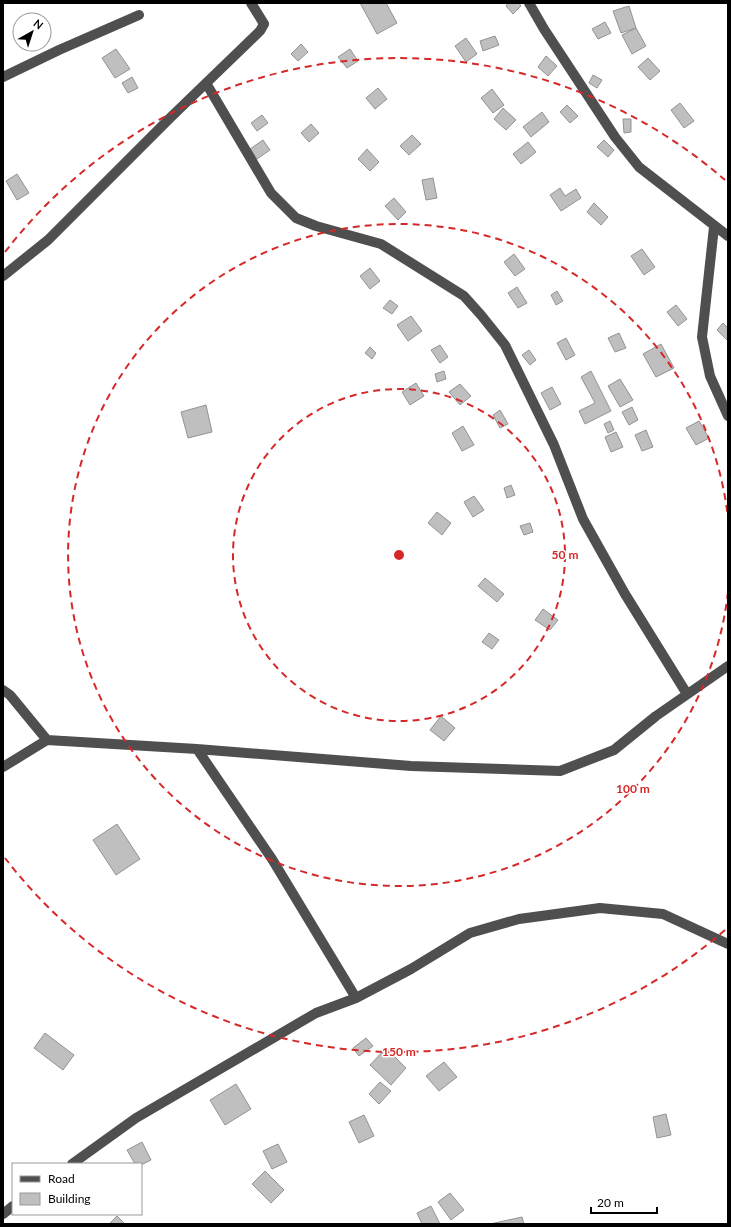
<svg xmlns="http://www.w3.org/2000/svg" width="731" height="1227" font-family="Lato,sans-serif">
	<rect width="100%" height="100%" fill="#fff"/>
	<path fill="#bfbfbf" stroke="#939393" d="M 360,3 L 386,3 L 397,23 L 377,34 Z
		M 508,3 L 519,3 L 521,6 L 513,14 L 506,6 Z
		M 629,6 L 636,28 L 621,33 L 613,11 Z
		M 605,22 L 611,33 L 598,39 L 592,29 Z
		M 636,28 L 646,46 L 632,54 L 622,35 Z
		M 495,36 L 499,45 L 483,51 L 480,41 Z
		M 466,38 L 477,54 L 466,62 L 455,46 Z
		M 301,44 L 308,52 L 298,61 L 291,54 Z
		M 116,49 L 130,69 L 115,78 L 102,58 Z
		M 350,49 L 358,61 L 347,68 L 338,57 Z
		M 546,56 L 557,66 L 548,76 L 538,67 Z
		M 648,58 L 660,71 L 650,80 L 638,67 Z
		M 593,75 L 602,80 L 597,88 L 589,83 Z
		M 132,77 L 138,88 L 128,93 L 122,83 Z
		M 378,88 L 387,99 L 375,109 L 366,98 Z
		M 492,89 L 504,105 L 493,113 L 481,98 Z
		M 680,103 L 694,121 L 684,128 L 671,110 Z
		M 567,105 L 578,116 L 570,123 L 560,112 Z
		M 503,108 L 516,120 L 506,130 L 494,119 Z
		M 542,112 L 549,122 L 531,137 L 523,127 Z
		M 262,115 L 268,123 L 257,131 L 251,123 Z
		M 623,119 L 631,119 L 631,132 L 624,133 Z
		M 311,124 L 319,133 L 309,142 L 301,133 Z
		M 412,135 L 421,144 L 409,155 L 400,146 Z
		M 263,140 L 270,150 L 257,159 L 250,149 Z
		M 604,140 L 614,150 L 608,157 L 597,147 Z
		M 528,142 L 536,152 L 521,164 L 513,154 Z
		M 367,149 L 379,162 L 370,171 L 358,159 Z
		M 17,174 L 29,193 L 17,200 L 6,181 Z
		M 433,178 L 437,198 L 426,200 L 422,180 Z
		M 560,188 L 565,196 L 576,189 L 581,198 L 561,211 L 550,195 Z
		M 394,198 L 406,212 L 398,220 L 385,206 Z
		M 594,203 L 608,217 L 601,225 L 587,212 Z
		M 642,249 L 655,267 L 644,275 L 631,256 Z
		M 514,254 L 525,269 L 515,276 L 504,262 Z
		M 370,268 L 380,281 L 370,289 L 360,276 Z
		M 517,287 L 527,303 L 518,308 L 508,293 Z
		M 557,291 L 563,301 L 556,305 L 551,295 Z
		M 390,300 L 398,306 L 392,314 L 383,308 Z
		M 676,305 L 687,319 L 678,326 L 667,312 Z
		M 411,316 L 422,331 L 408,341 L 397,325 Z
		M 723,323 L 728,328 L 728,341 L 717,330 Z
		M 619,333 L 626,348 L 615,352 L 608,338 Z
		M 566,338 L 575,355 L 566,360 L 557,343 Z
		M 661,344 L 674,368 L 656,377 L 643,354 Z
		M 440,345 L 448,357 L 440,363 L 431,350 Z
		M 370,347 L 376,353 L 372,359 L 365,353 Z
		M 529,350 L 536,360 L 530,365 L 522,355 Z
		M 444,371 L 446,379 L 437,382 L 435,374 Z
		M 591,371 L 611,411 L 585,424 L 579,411 L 595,403 L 581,377 Z
		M 620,379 L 633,400 L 620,407 L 608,386 Z
		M 416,383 L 424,396 L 410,405 L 402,392 Z
		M 460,384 L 471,396 L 460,405 L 449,392 Z
		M 552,387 L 561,404 L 550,410 L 541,393 Z
		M 206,405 L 212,432 L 188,438 L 181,412 Z
		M 632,407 L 638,420 L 629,425 L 622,412 Z
		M 500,410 L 508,424 L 500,428 L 493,415 Z
		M 610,421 L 614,430 L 608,433 L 604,424 Z
		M 699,421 L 709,438 L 696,445 L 686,428 Z
		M 463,426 L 474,445 L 462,451 L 452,433 Z
		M 646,430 L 653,447 L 642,451 L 635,435 Z
		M 616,432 L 623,447 L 611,452 L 605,437 Z
		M 511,485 L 515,495 L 507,498 L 504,488 Z
		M 474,496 L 484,510 L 473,517 L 464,502 Z
		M 437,512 L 451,523 L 442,535 L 428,523 Z
		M 530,523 L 533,532 L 524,535 L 520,526 Z
		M 485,578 L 504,594 L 497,602 L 478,586 Z
		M 543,609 L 558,620 L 550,630 L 535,620 Z
		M 489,633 L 499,640 L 492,649 L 482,642 Z
		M 441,716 L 455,728 L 444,741 L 430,730 Z
		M 117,824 L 140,859 L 116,875 L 93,840 Z
		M 45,1033 L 74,1055 L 63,1070 L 34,1048 Z
		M 366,1038 L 373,1046 L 359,1056 L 353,1048 Z
		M 386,1048 L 406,1068 L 391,1085 L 370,1065 Z
		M 444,1062 L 457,1077 L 439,1091 L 426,1076 Z
		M 380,1082 L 391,1091 L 379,1104 L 369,1094 Z
		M 236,1084 L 251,1109 L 225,1125 L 210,1100 Z
		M 666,1114 L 671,1135 L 657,1138 L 653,1117 Z
		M 364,1115 L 374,1136 L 359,1143 L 349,1122 Z
		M 142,1142 L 151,1160 L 141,1165 L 135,1164 L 127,1150 Z
		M 278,1144 L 287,1162 L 272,1169 L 263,1151 Z
		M 265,1171 L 284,1190 L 271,1203 L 252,1184 Z
		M 450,1193 L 464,1210 L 451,1220 L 438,1202 Z
		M 431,1206 L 440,1224 L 422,1224 L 417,1213 Z
		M 117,1216 L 125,1224 L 109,1224 Z
		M 522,1217 L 524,1224 L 490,1224 Z"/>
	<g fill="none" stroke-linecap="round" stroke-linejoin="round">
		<path stroke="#4f4f4f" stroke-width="10" d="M 529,3 L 544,29 L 615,137 L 639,167 L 728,236
			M 3,77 L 59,50 L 139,15
			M 206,83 L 271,193 L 296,218 L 316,226 L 381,244 L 464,296 L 481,315 L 505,345 L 554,445 L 583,519 L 625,594 L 687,694
			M 714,227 L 702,337 L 710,376 L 728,416
			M 3,276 L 48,240 L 171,117 L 260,31 L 264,24 L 251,3
			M 3,690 L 10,695 L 47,740
			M 197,749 L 272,859 L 356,998
			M 3,767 L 47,740 L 197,749 L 411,766 L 560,771 L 614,750 L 656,716 L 728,666
			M 72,1164 L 136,1118 L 316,1013 L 356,998 L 411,969 L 470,933 L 519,919 L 600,908 L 663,914 L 728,944
			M 3,1214 L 13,1206"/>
	</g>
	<g fill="none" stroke="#d62828" stroke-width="2" stroke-dasharray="7 5">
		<circle cx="399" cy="555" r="166"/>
		<path d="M728 592A331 331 0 1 1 728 518"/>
		<path d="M725 930A497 497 0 0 1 5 858M5 252A497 497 0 0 1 725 180"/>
	</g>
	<circle cx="399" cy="555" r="6" fill="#d62828" stroke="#fff" stroke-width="2"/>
	<g font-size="12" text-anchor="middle" font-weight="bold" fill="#d62828" stroke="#fff" stroke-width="3" stroke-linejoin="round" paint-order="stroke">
		<text x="565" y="559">50 m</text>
		<text x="633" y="793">100 m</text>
		<text x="399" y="1056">150 m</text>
	</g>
	<rect width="731" height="1227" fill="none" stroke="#000000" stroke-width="8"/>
	<rect x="12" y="1163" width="130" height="52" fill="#ffffff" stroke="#999999"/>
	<rect x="20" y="1176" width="20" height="6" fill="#4f4f4f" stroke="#999999"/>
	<text x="48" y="1183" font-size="12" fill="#000000">Road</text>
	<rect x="20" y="1193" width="20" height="12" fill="#bfbfbf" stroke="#999999"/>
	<text x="48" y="1203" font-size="12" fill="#000000">Building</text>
	<g transform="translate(32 32) rotate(39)"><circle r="19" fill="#ffffff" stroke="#999999"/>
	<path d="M0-3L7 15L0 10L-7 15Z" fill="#000000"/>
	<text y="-6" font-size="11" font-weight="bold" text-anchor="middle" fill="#000000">N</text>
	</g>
	<path d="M591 1207v6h66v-6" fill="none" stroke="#000000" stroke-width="2"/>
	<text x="597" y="1207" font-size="12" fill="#000000" stroke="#ffffff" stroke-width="3" paint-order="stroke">20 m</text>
</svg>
